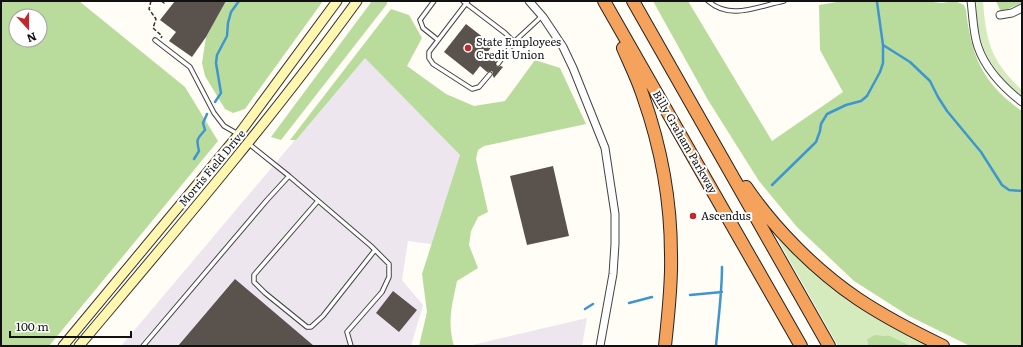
<svg xmlns="http://www.w3.org/2000/svg" width="1023" height="347" font-family="Literata,serif">
	<rect width="100%" height="100%" fill="#fffdf5"/>
	<path fill="#eee6ef" d="M 365,57 L 460,155 L 446,246 L 408,241 L 402,280 L 423,305 L 411,346 L 121,346 Z
		M 587,318 L 582,346 L 468,346 Z"/>
	<path fill="#d5ebbd" d="M 976,1 L 983,1 C 986,42 991,61 1022,90 L 1022,97 C 1003,81 985,60 980,36 C 977,24 977,12 976,1 Z
		M 783,237 L 932,346 C 925,346 916,347 909,345 C 893,339 885,330 867,339 L 868,346 L 838,346 L 778,240 Z"/>
	<path fill="#b9dc9c" fill-rule="evenodd" d="M 1,1 L 79,1 L 185,87 L 218,141 L 49,346 L 1,346 ZM 16,16 L 40,16 L 40,40 L 16,40 Z
		M 226,1 L 323,1 L 245,109 L 233,113 L 225,109 L 205,76 L 202,63 L 206,37 Z
		M 372,1 L 387,1 L 387,4 L 281,140 L 271,137 Z
		M 653,1 L 688,1 L 772,141 L 843,92 L 820,50 L 819,5 L 843,1 L 924,1 L 942,3 L 955,1 L 964,5 L 966,10 C 971,56 983,84 1022,111 L 1022,346 L 970,346 L 909,316 L 854,281 L 797,227 L 759,181 L 708,100 Z
		M 996,1 L 1022,1 L 1022,3 L 1005,10 L 1000,10 Z
		M 391,9 L 409,15 L 422,38 L 407,66 L 446,94 L 474,106 L 505,101 L 535,60 L 560,68 L 586,124 L 484,146 L 478,150 L 476,159 L 488,212 L 478,217 L 471,231 L 469,245 L 478,268 L 457,281 C 452,305 447,322 454,346 L 419,346 L 427,312 L 422,274 L 460,155 L 365,58 L 296,140 L 290,140 Z
		M 875,335 L 890,336 L 911,346 L 868,346 L 867,339 Z"/>
	<g fill="none" stroke-linecap="round" stroke-linejoin="round">
		<path stroke="#3f96cf" stroke-width="2.5" d="M 883,45 L 910,62 L 930,81 L 938,97 L 947,111 L 981,152 L 1002,185 L 1009,190 L 1022,191
			M 215,102 L 221,93 L 216,63 L 217,55 L 227,36 L 228,23 L 231,12 L 239,1
			M 194,159 L 199,151 C 196,139 197,139 205,130 L 203,123 L 207,114
			M 772,185 L 816,142 L 820,131 L 821,124 L 827,114 L 846,105 L 861,101 L 867,96 L 880,72 L 883,63 L 883,45 L 877,2
			M 690,295 L 722,292
			M 629,303 L 652,297
			M 585,309 L 593,304
			M 716,346 C 718,320 722,294 722,267"/>
	</g>
	<path fill="#5a524d" d="M 175,1 L 226,1 L 206,37 L 192,57 L 169,41 L 176,32 L 160,20 Z
		M 466,24 L 493,45 L 486,54 L 496,62 L 496,66 L 498,67 L 501,66 L 503,67 L 494,78 L 493,76 L 493,73 L 492,71 L 487,72 L 480,66 L 473,75 L 444,52 Z
		M 553,166 L 569,236 L 527,245 L 510,176 Z
		M 235,279 L 314,346 L 178,346 Z
		M 393,291 L 417,310 L 399,332 L 376,313 Z"/>
	<g fill="none" stroke-linecap="round" stroke-linejoin="round">
		<defs>
			<path id="lane" d="M 434,1 L 420,20 L 423,28 L 438,40
				M 463,1 L 505,33 L 514,42
				M 468,1 L 429,52 L 429,58 L 433,64 L 472,89 L 479,87 L 490,74
				M 708,1 C 731,21 758,6 784,1
				M 155,40 L 190,67 L 214,113 L 224,126 L 238,134
				M 498,64 L 514,42 L 542,16
				M 289,176 L 371,246 L 389,264 L 389,277 L 382,292 L 347,332 L 351,346
				M 318,201 L 254,275 L 254,282 L 265,293 L 307,327 L 311,327 L 323,316 L 375,250
				M 143,346 L 267,200 L 289,176 L 249,144"/>
			<path id="street" d="M 529,1 L 543,17 L 563,47 L 573,68 L 605,148 L 615,214 L 615,244 L 613,274 L 600,346
				M 971,1 C 973,16 973,33 978,47 C 986,70 1004,88 1022,102
				M 1000,15 L 1012,13 L 1022,8"/>
			<path id="secondary" d="M 63,346 L 239,134 L 337,1
				M 79,346 C 174,233 270,121 357,1"/>
			<path id="highway" d="M 604,1 L 801,346
				M 633,1 L 829,346
				M 623,48 C 630,64 638,80 643,96 C 661,147 671,200 671,255 C 672,285 668,316 665,346
				M 746,187 C 774,228 815,270 858,299 C 885,317 914,332 943,346"/>
		</defs>
		<use href="#lane" stroke="#444" stroke-width="5.5"/>
		<use href="#street" stroke="#444" stroke-width="9"/>
		<use href="#secondary" stroke="#333" stroke-width="11"/>
		<use href="#highway" stroke="#222" stroke-width="14"/>
		<path stroke="#333" stroke-width="1.5" stroke-dasharray="4 2" stroke-linecap="butt" d="M 151,1 L 149,9 L 156,19 L 153,28 L 162,36 L 161,38
			M 161,1 L 164,3 L 165,1"/>
		<use href="#lane" stroke="#fff" stroke-width="3.5"/>
		<use href="#street" stroke="#fff" stroke-width="7"/>
		<use href="#secondary" stroke="#fff6b0" stroke-width="9"/>
		<use href="#highway" stroke="#f5a25d" stroke-width="12"/>
	</g>
	<g fill="#c4262e" stroke="#fff" stroke-width="1.5">
		<circle cx="468" cy="48" r="4"/>
		<circle cx="693" cy="216" r="4"/>
	</g>
	<g text-anchor="middle" stroke-width="4" stroke-linejoin="round" paint-order="stroke">
		<g font-size="11" fill="#111" stroke="#fff" text-anchor="start">
			<text x="476" y="46">State Employees<tspan x="476" dy="13">Credit Union</tspan></text>
			<text x="701" y="220">Ascendus</text>
		</g>
		<g font-size="11" fill="#111" stroke="#fff">
			<text transform="translate(685 142) rotate(60)" y="4">Billy Graham Parkway</text>
			<text transform="translate(212 168) rotate(-50)" y="4">Morris Field Drive</text>
		</g>
	</g>
	<rect width="1023" height="347" fill="none" stroke="#111111" stroke-width="4"/>
	<g transform="translate(28 28) rotate(159)"><circle r="19" fill="#ffffff" stroke="#a0a0a0"/>
	<path d="M0-3L7 15L0 10L-7 15Z" fill="#c4262e"/>
	<text y="-6" font-size="11" font-weight="bold" text-anchor="middle" fill="#111111">N</text>
	</g>
	<path d="M10 331v6h121v-6" fill="none" stroke="#111111" stroke-width="2"/>
	<text x="16" y="331" font-size="12" fill="#111111" stroke="#ffffff" stroke-width="3" paint-order="stroke">100 m</text>
</svg>
